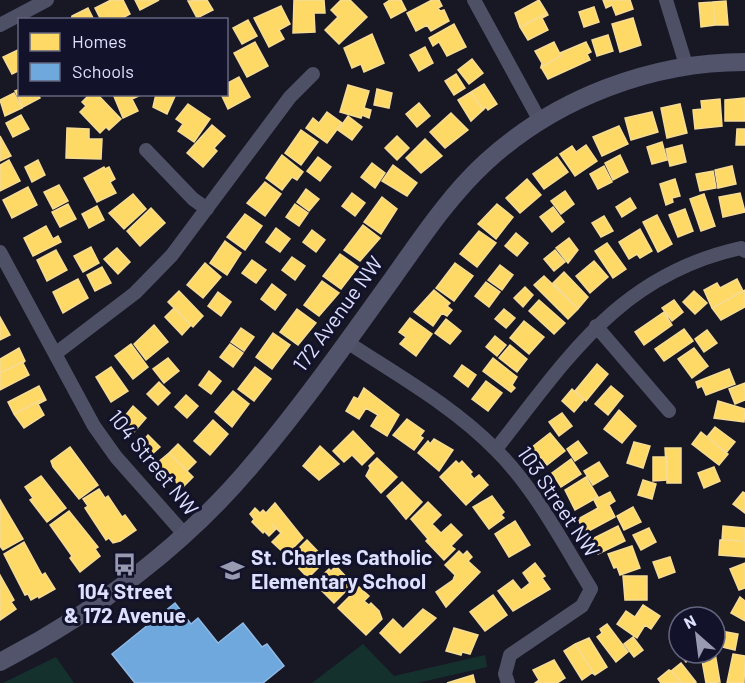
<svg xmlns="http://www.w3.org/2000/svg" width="745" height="683" font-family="Barlow,sans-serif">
	<rect width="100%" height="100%" fill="#181825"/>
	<path fill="#15312d" d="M 363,644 L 394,676 L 485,655 L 487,667 L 417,683 L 312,683 Z
		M 56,657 L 74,683 L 3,683 Z"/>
	<path fill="#ffd966" stroke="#f5db94" stroke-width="1.5" d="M 111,0 L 123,0 L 130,14 L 119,20 L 101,20 L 95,8 Z
		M 135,0 L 159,0 L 140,10 Z
		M 207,0 L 213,10 L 197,18 L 188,1 Z
		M 294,0 L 324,0 L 325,13 L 314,13 L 315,32 L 293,33 Z
		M 341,0 L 350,0 L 367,17 L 339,44 L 325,30 L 338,17 L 331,10 Z
		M 390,0 L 401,0 L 406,10 L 391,18 L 384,4 Z
		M 432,0 L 439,0 L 442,6 L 438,8 L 440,11 L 444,10 L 449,21 L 431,31 L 427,25 L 416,31 L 407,13 Z
		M 539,0 L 547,13 L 520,27 L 515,13 Z
		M 603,0 L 630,0 L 633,9 L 616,15 L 612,5 L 606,8 Z
		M 726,1 L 728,25 L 715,25 L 713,2 Z
		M 713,2 L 715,25 L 701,27 L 699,3 Z
		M 281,6 L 290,24 L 279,30 L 284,39 L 269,47 L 254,18 Z
		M 594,7 L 599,22 L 584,27 L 579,12 Z
		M 88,8 L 94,20 L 71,20 L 72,16 Z
		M 547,13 L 548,15 L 542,18 L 548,30 L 528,40 L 520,27 Z
		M 633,18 L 641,45 L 620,52 L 612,24 Z
		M 248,20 L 257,36 L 242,44 L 233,28 Z
		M 454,24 L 466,47 L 447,56 L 439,42 L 433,46 L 429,38 Z
		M 372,34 L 384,63 L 364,72 L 361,64 L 352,68 L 344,48 Z
		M 608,35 L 613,51 L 597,56 L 592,40 Z
		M 255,42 L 268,66 L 247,77 L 234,53 Z
		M 554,42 L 561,56 L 541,67 L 542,63 L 535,51 Z
		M 586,42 L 591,52 L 587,54 L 590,60 L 548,79 L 541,67 L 561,56 L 560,53 Z
		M 425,47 L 433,63 L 419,71 L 410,55 Z
		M 20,49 L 20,70 L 12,74 L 3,57 Z
		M 472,59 L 483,73 L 469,84 L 458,70 Z
		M 456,74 L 465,88 L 454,95 L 445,81 Z
		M 239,77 L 250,97 L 228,109 L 221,94 L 226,94 L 226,84 Z
		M 484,84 L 497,104 L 488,110 L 486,107 L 483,110 L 471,92 Z
		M 348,85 L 369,91 L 364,108 L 371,110 L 369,118 L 362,115 L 361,118 L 340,112 Z
		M 20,89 L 20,94 L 38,94 L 40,98 L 23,107 L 15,91 Z
		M 377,89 L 392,93 L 389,108 L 374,105 Z
		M 471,92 L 483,110 L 471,121 L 458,100 Z
		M 14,93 L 22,108 L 5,116 L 0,100 Z
		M 90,94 L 97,94 L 121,119 L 109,130 L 106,127 L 100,133 L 80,112 L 86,106 L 82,102 Z
		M 113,94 L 143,94 L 132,99 L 138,111 L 123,118 Z
		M 156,94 L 176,94 L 167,114 L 153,107 Z
		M 745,98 L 745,121 L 725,121 L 725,100 Z
		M 720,99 L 722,126 L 695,129 L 693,110 L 702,109 L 701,101 Z
		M 419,103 L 430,116 L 417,127 L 406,114 Z
		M 188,104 L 210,119 L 194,142 L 178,131 L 183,124 L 176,119 Z
		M 680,104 L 687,133 L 667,138 L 661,108 Z
		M 327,112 L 342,123 L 327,143 L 306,128 L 313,118 L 319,123 Z
		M 652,112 L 658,132 L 631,140 L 625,118 Z
		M 451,113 L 468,130 L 445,148 L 430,132 Z
		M 21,115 L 29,129 L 13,137 L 6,123 Z
		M 348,116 L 362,127 L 352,140 L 338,130 Z
		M 212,125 L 225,136 L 214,148 L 217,151 L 203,167 L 187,153 Z
		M 619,126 L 628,144 L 602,156 L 593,137 Z
		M 67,128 L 89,129 L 89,139 L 102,139 L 101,159 L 66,158 Z
		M 737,129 L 745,129 L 745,145 L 736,145 Z
		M 301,130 L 318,142 L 301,165 L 285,153 Z
		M 0,136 L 11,156 L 0,161 Z
		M 397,136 L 409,148 L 397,160 L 385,148 Z
		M 425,139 L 442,156 L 421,173 L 406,158 Z
		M 662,142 L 667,160 L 652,164 L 647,147 Z
		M 586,145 L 597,161 L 575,176 L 560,154 L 572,146 L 576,152 Z
		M 682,145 L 686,162 L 670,166 L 666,149 Z
		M 282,155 L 303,172 L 297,180 L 292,177 L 282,190 L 266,178 Z
		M 620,155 L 628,172 L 613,180 L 605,163 Z
		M 318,157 L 331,167 L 320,181 L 307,171 Z
		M 557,157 L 568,172 L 544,189 L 533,174 Z
		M 9,160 L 20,181 L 0,191 L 0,165 Z
		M 38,160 L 45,175 L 32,182 L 25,167 Z
		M 372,163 L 385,173 L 375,188 L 361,177 Z
		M 393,165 L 417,183 L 407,196 L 382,181 Z
		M 604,166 L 612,182 L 598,189 L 590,174 Z
		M 732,166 L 736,184 L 718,188 L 715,170 Z
		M 104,167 L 105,169 L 109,167 L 115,179 L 110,182 L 116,193 L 97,202 L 84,178 Z
		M 713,171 L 716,188 L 700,191 L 696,174 Z
		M 527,179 L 541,195 L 520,213 L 506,198 Z
		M 675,179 L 680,196 L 672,198 L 673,202 L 666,205 L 660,184 Z
		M 265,182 L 281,194 L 265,216 L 247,203 Z
		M 59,185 L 68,201 L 53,209 L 44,192 Z
		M 28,187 L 37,205 L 12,218 L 3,200 Z
		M 306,189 L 319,199 L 309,211 L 297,202 Z
		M 565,191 L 574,204 L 561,214 L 551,201 Z
		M 352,193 L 365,203 L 355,216 L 342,206 Z
		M 740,193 L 745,212 L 723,217 L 719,197 Z
		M 133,194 L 146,209 L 124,229 L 109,213 Z
		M 704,194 L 715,226 L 701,231 L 690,199 Z
		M 382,197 L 397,209 L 381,234 L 364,222 Z
		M 630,198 L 636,208 L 622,217 L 616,207 Z
		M 68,204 L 76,219 L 60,227 L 52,212 Z
		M 295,204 L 308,213 L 299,226 L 286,217 Z
		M 497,204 L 513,217 L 496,239 L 478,224 Z
		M 97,206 L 104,220 L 89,228 L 82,214 Z
		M 553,207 L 564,222 L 552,232 L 540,217 Z
		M 151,208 L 165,223 L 140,246 L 127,231 Z
		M 685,209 L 693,231 L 678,237 L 669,215 Z
		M 245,214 L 262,226 L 245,250 L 227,237 Z
		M 657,215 L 672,244 L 658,252 L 643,222 Z
		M 604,216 L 613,231 L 601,237 L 592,223 Z
		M 363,225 L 380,238 L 360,261 L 344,250 Z
		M 46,226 L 53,239 L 58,236 L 61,242 L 33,256 L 24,238 Z
		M 276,228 L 290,239 L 280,252 L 266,242 Z
		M 640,229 L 652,251 L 640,258 L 637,254 L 629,259 L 619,242 Z
		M 312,230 L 325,240 L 316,252 L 303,242 Z
		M 479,231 L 496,243 L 477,267 L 460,254 Z
		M 516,233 L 528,243 L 517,256 L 505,246 Z
		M 569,238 L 578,250 L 568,263 L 556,248 Z
		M 225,241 L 241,253 L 227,275 L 210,263 Z
		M 607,243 L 626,269 L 613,278 L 595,251 Z
		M 91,247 L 99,263 L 83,272 L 74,256 Z
		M 117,248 L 130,262 L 118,274 L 104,259 Z
		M 56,250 L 67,270 L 47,281 L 37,260 Z
		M 555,250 L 565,262 L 554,271 L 544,259 Z
		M 340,254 L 358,267 L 341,289 L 323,276 Z
		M 292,257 L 305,266 L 295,280 L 282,270 Z
		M 252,260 L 266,270 L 256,283 L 242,273 Z
		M 594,261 L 608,277 L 590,293 L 576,276 Z
		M 205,263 L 221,277 L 203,298 L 187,285 Z
		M 455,263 L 473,276 L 454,301 L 436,288 Z
		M 500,265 L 513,275 L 502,290 L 488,280 Z
		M 102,267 L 111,283 L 95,291 L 87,275 Z
		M 564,272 L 588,297 L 578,309 L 553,283 Z
		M 544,276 L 578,309 L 568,319 L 534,285 Z
		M 78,279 L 88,298 L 63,313 L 53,292 Z
		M 737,279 L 743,291 L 712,308 L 704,290 L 717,283 L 720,288 Z
		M 322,281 L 339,293 L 319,316 L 304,305 Z
		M 486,282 L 500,292 L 489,307 L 475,296 Z
		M 272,284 L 286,295 L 275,310 L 261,299 Z
		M 525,287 L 533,295 L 523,307 L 514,298 Z
		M 434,290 L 450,303 L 447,306 L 452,310 L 447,316 L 442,313 L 433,326 L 414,312 Z
		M 745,290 L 745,307 L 721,320 L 712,308 Z
		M 179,291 L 203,316 L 193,327 L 168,302 Z
		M 694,291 L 707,303 L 695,314 L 683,302 Z
		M 218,292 L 231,302 L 221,316 L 208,306 Z
		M 539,300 L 565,323 L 554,334 L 529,311 Z
		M 674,300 L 683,312 L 672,321 L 662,308 Z
		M 174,308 L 191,325 L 182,335 L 165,317 Z
		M 297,309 L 316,323 L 298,345 L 280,332 Z
		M 504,309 L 515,318 L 506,328 L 495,319 Z
		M 664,312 L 672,325 L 644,345 L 635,332 Z
		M 0,317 L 10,335 L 0,340 Z
		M 410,318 L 432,334 L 416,356 L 400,344 L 406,337 L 399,332 Z
		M 446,319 L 461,331 L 450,344 L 435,333 Z
		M 524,321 L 544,337 L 529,354 L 510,338 Z
		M 154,325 L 168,342 L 146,360 L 134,344 Z
		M 241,328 L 254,337 L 244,351 L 231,342 Z
		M 684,329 L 693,341 L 664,361 L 655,349 Z
		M 707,330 L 717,343 L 704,352 L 695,339 Z
		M 273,333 L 290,345 L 272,369 L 256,357 Z
		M 495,336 L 506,345 L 497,356 L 486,347 Z
		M 131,344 L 148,367 L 133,379 L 115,356 Z
		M 230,344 L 243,353 L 233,367 L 220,357 Z
		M 510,345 L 527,359 L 517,372 L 499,358 Z
		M 19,348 L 25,361 L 0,373 L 0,359 Z
		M 694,348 L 708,366 L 692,378 L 678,359 Z
		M 168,358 L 179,371 L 164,383 L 153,369 Z
		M 493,358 L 517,377 L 512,385 L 515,388 L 511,392 L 483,371 Z
		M 25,361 L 23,363 L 29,375 L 0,390 L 0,373 Z
		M 597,364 L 608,374 L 586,401 L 575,391 Z
		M 462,365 L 476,375 L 468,387 L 454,376 Z
		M 111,367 L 128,391 L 111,402 L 96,377 Z
		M 255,367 L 271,379 L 254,401 L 238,389 Z
		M 729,369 L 735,384 L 706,395 L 702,386 L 698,388 L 696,382 Z
		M 209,371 L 221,381 L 211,394 L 199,385 Z
		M 486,381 L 502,393 L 488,411 L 472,399 Z
		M 159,382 L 170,393 L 158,405 L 147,394 Z
		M 745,383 L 745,400 L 735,404 L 729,389 Z
		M 39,386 L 45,398 L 14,414 L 8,402 Z
		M 611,386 L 623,396 L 608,415 L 595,404 Z
		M 364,388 L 399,415 L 387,436 L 371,426 L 378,415 L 366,408 L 359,419 L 346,411 L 354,397 L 358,399 Z
		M 572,389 L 584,400 L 574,412 L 562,401 Z
		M 233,391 L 249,404 L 232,427 L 215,412 Z
		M 186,395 L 198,406 L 187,418 L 175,407 Z
		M 45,398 L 46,400 L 38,404 L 44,415 L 24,428 L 14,414 Z
		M 718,401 L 745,409 L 744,422 L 714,418 Z
		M 133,406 L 146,418 L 134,432 L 121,421 Z
		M 619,410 L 636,426 L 622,443 L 604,429 Z
		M 562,413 L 572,426 L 559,436 L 549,422 Z
		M 407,419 L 424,431 L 420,436 L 423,438 L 414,450 L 393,435 Z
		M 213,420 L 228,434 L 210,455 L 194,441 Z
		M 715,427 L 735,442 L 726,453 L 707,437 Z
		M 353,431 L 374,453 L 362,465 L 352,455 L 344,462 L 333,451 Z
		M 701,432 L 728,454 L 719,465 L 692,444 Z
		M 550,433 L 565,451 L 547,465 L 532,447 Z
		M 148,435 L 160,447 L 150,456 L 139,445 Z
		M 434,439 L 453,450 L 439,471 L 418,453 L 428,441 L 430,444 Z
		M 578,441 L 587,453 L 575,461 L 567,449 Z
		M 634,442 L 650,446 L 643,468 L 627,463 Z
		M 178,444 L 196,462 L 187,471 L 169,453 Z
		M 320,446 L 339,464 L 319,480 L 303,466 Z
		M 70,447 L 98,485 L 79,499 L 53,467 L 51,461 Z
		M 665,448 L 681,448 L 681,483 L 667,483 Z
		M 169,453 L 193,477 L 182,488 L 157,463 Z
		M 653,457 L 667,457 L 667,480 L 653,481 Z
		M 377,458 L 397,477 L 381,493 L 366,476 L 370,468 L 369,466 Z
		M 571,459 L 581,474 L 561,487 L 552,473 Z
		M 456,461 L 459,464 L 462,461 L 472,472 L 470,474 L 474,479 L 479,475 L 488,485 L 466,505 L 440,477 Z
		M 599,462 L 608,476 L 593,485 L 584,471 Z
		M 714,467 L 720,481 L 704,488 L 698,473 Z
		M 41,476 L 66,508 L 47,522 L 30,500 L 33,498 L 25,487 Z
		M 586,477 L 598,497 L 575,510 L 565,490 Z
		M 643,480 L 656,484 L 652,499 L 638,495 Z
		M 402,482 L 422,502 L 406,519 L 387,496 Z
		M 99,489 L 105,498 L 108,496 L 122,517 L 125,515 L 136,530 L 120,541 L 113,543 L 109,538 L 106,540 L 85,508 L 88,506 L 83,499 Z
		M 610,492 L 615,501 L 609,505 L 615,517 L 585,533 L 578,519 L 598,508 L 594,500 Z
		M 743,492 L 745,493 L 745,513 L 733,504 Z
		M 492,496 L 504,512 L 501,515 L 504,518 L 489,529 L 473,507 Z
		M 0,500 L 23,539 L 3,550 L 0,546 Z
		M 428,502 L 441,515 L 432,524 L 441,533 L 451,524 L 462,535 L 451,546 L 455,549 L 444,560 L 426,541 L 428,539 L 411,519 Z
		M 275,503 L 303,538 L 286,555 L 272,542 L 281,533 L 272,524 L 276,529 L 269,536 L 264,531 L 263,533 L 252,522 L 254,519 L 250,514 L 255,508 L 260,513 L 263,510 L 266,513 Z
		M 633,507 L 641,522 L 624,530 L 617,516 Z
		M 69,511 L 98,547 L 95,549 L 100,556 L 80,572 L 70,558 L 72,556 L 50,525 Z
		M 515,521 L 530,545 L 509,557 L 495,534 Z
		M 618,526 L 625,541 L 598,554 L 593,545 L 589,548 L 586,542 Z
		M 723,526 L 745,528 L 745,541 L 722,540 Z
		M 649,528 L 656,542 L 641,550 L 633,535 Z
		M 307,540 L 326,560 L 308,578 L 289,558 Z
		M 720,540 L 745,541 L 745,557 L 719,555 Z
		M 24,542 L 42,575 L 45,573 L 55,589 L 39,598 L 38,596 L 31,600 L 28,594 L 25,595 L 4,554 Z
		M 632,546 L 640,568 L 620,575 L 617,567 L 614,568 L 608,554 Z
		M 459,551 L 463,555 L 467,551 L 472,557 L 468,561 L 480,572 L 446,607 L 436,592 L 453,580 L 455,575 L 445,565 Z
		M 670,557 L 675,572 L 659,578 L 653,562 Z
		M 535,563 L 545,576 L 542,578 L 550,589 L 513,611 L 498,591 L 513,580 L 521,590 L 530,583 L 523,573 Z
		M 745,563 L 745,588 L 739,590 L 730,569 Z
		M 336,566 L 350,581 L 347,584 L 350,587 L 334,603 L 314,583 L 329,569 L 331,571 Z
		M 0,575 L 14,600 L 11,602 L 16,609 L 0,620 Z
		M 623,576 L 647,576 L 647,600 L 625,600 Z
		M 359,587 L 369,596 L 364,601 L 369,605 L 371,603 L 379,611 L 382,619 L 366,635 L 338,608 Z
		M 493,595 L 507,615 L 485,631 L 470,612 Z
		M 740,597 L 745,601 L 745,621 L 731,613 Z
		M 643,605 L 660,616 L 651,629 L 645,625 L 637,638 L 617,624 L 626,611 L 635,617 Z
		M 423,609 L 436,618 L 400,653 L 380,633 L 393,619 L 403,629 Z
		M 607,624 L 628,652 L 616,662 L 597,637 L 602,633 L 600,629 Z
		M 454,628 L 478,635 L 470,654 L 462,652 L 461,655 L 446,651 Z
		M 721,631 L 738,634 L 735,650 L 718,646 Z
		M 633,637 L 643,650 L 634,657 L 624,644 Z
		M 589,638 L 607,667 L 595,675 L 575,644 Z
		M 575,644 L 595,675 L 592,673 L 582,680 L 564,651 Z
		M 679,647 L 679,653 L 698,653 L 686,662 L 676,650 Z
		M 715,653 L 720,682 L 706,683 L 701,655 Z
		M 733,654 L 745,656 L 744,683 L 727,683 Z
		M 554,660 L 565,678 L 557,683 L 535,683 L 539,680 L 533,670 Z
		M 681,663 L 696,682 L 694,683 L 682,683 L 671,671 Z
		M 669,670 L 671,671 L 682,683 L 661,683 L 658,679 Z
		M 473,675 L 475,683 L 447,683 Z"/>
	<path fill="#6fa8dc" stroke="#90b9e6" stroke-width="1.5" d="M 175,603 L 191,624 L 198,618 L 218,643 L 243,623 L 262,647 L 267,644 L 284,666 L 263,683 L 135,683 L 112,654 Z"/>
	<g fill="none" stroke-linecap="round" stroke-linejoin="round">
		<path stroke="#4e5165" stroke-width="14" d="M 474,0 L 540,121
			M 666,0 L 687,68
			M 0,25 L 47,0
			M 146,150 L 193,199 L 207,209
			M 0,252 L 94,426 L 116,457 L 185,535
			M 596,326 L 669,411
			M 347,342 C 397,375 453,406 495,449 C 534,487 563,543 591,589 L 582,606 L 510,655 L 505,674 L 508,683
			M 55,354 L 135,293 L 172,255 L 290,97 L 313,74
			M 496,449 C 568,358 619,275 741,248 L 745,251"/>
		<path stroke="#51546b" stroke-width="18" d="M 0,662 C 96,612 187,544 256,460 C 305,402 349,339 393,278 C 422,237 450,195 486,162 C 556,98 651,62 745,62"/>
	</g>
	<defs>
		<symbol id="bus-bare" viewBox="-9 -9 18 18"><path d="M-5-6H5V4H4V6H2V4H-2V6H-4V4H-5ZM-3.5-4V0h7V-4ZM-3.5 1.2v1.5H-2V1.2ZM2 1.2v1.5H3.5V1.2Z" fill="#989ab2" stroke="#12122b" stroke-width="2.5" paint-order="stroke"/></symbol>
		<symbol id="school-bare" viewBox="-9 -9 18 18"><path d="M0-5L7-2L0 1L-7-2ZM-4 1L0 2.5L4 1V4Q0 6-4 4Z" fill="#989ab2" stroke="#12122b" stroke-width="2.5" paint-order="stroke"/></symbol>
	</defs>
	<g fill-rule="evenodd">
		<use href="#bus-bare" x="108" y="548" width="33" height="33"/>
		<use href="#school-bare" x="216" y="554" width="33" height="33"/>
	</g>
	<g text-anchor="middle" stroke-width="6" stroke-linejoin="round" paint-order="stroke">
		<g font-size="21" fill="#dde0fe" stroke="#12122b">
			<text transform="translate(338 314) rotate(-54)" y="7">172 Avenue NW</text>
			<text transform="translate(153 463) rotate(51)" y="7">104 Street NW</text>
			<text transform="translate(558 502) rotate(56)" y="7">103 Street NW</text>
		</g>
		<g font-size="21" font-weight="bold" fill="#dde0fe" stroke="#12122b" text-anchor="start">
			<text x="251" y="565">St. Charles Catholic<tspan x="251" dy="24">Elementary School</tspan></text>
			<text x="125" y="599" text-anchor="middle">104 Street<tspan x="125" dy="24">&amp; 172 Avenue</tspan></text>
		</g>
	</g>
	<rect x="18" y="18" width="210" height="78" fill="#12122b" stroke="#63647f" stroke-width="1.5"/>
	<rect x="30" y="33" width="30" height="18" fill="#ffd966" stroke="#63647f" stroke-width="1.5"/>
	<text x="72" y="48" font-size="18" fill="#dde0fe">Homes</text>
	<rect x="30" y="63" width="30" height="18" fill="#6fa8dc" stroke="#63647f" stroke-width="1.5"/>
	<text x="72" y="78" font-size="18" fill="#dde0fe">Schools</text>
	<g transform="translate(697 635) rotate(332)"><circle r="28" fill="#12122b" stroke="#63647f" stroke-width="1.5"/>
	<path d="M0-4.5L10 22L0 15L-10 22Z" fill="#989ab2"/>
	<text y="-9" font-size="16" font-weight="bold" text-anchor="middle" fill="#dde0fe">N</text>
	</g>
</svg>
